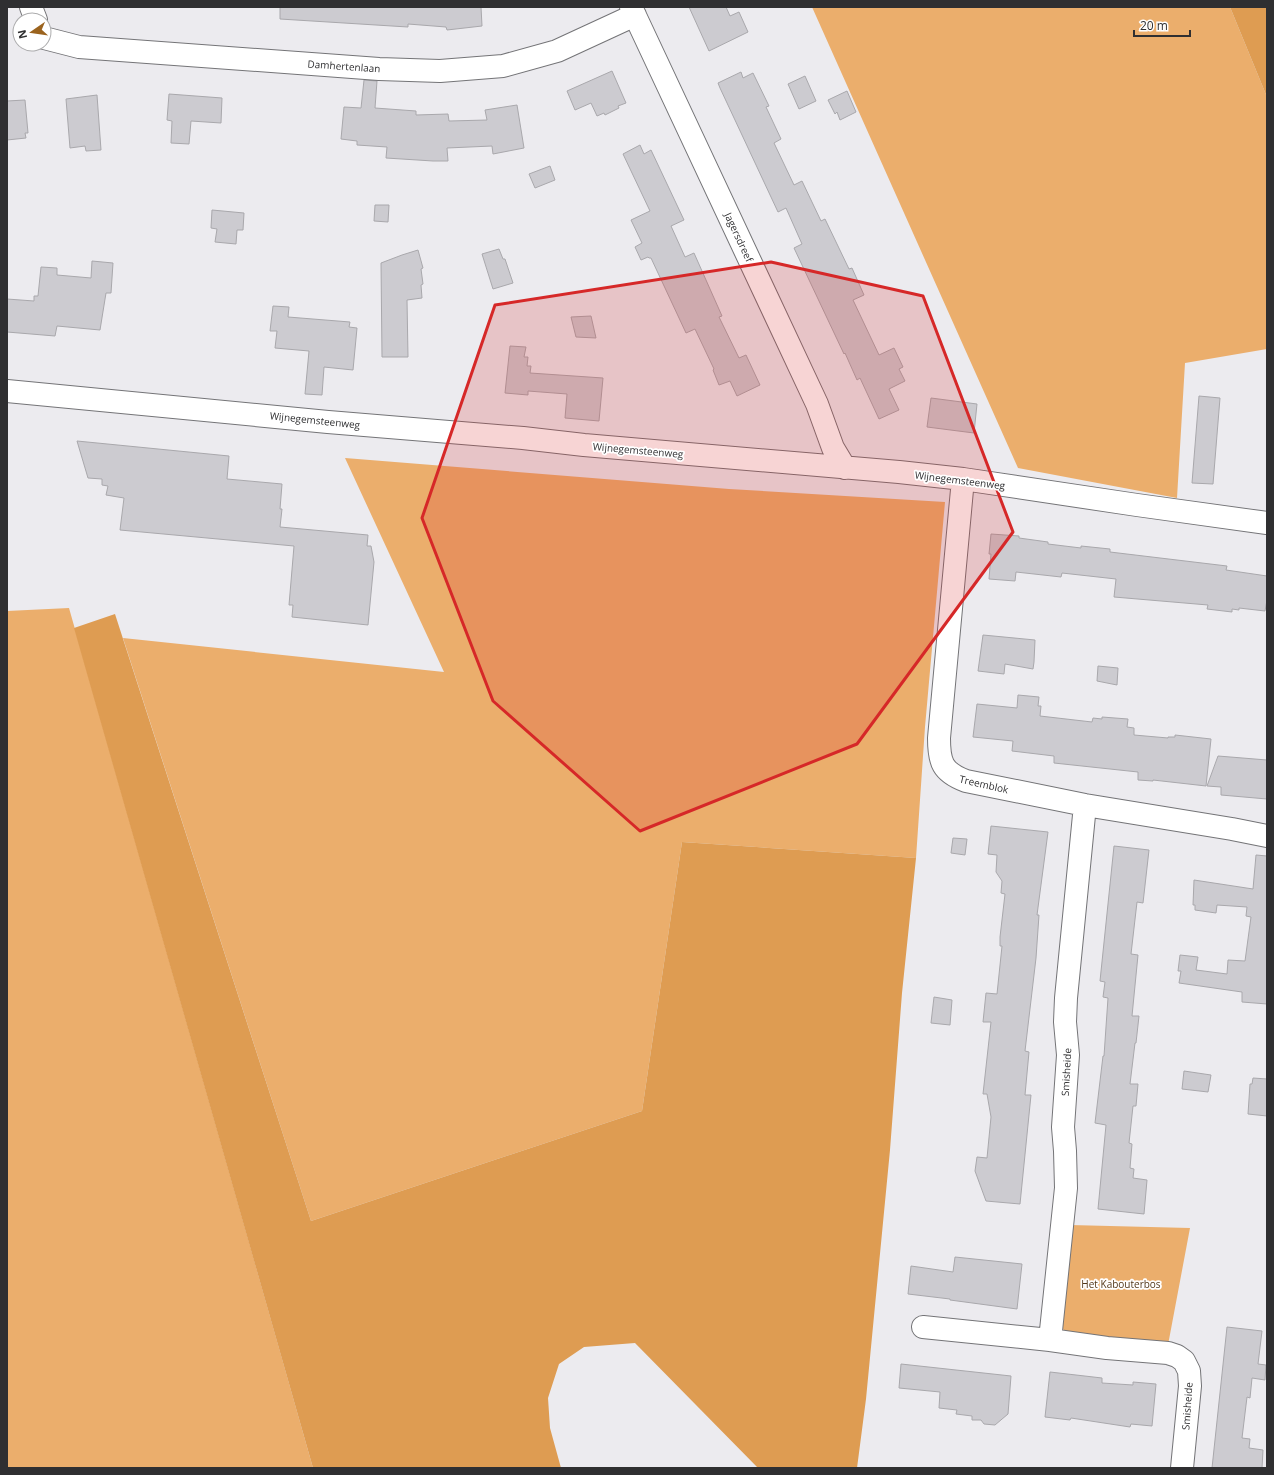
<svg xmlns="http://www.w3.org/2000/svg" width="1274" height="1475" font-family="'Open Sans',sans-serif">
	<rect width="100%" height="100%" fill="#ecebef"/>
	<path fill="#ebae6c" d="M 812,7 L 1230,7 L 1267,97 L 1267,349 L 1185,363 L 1177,498 L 1018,468 Z
		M 345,458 L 729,489 L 945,502 L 925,727 L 916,858 L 682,842 L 642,1111 L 311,1221 L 123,638 L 444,672 Z
		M 69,608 L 313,1468 L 7,1468 L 7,611 Z
		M 1070,1225 L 1190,1228 L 1168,1345 L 1068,1336 L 1063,1329 L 1060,1322 Z"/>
	<path fill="#de9c52" d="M 1230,7 L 1267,7 L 1267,97 Z
		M 115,614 L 311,1221 L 642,1111 L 682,842 L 916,858 L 902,993 L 890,1150 L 866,1399 L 857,1468 L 758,1468 L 635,1343 L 584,1347 L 559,1364 L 548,1398 L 550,1428 L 561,1468 L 313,1468 L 74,628 Z"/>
	<path fill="#cccbd0" stroke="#a9a8ac" d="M 280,7 L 481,7 L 482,26 L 447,30 L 446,27 L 408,24 L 408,27 L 280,19 Z
		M 689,7 L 726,7 L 730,16 L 739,12 L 748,32 L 709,51 Z
		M 612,71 L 626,103 L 618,106 L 619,108 L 605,115 L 604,113 L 597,116 L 591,103 L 575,110 L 567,91 Z
		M 741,72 L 743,78 L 753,73 L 769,106 L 766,107 L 781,139 L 774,143 L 794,185 L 802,181 L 821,221 L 825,219 L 849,269 L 852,268 L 864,295 L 853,300 L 879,355 L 894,348 L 903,367 L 899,369 L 905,381 L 889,389 L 899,410 L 879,419 L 860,378 L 857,380 L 845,353 L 844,354 L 794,248 L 802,244 L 786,208 L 778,212 L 720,88 L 718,83 Z
		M 805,76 L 816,101 L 799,109 L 788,84 Z
		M 364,80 L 377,81 L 375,108 L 416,111 L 416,115 L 448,114 L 449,121 L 487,120 L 485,110 L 517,105 L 524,148 L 493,154 L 492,146 L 447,148 L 448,161 L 433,161 L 386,158 L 387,147 L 357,145 L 357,141 L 341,139 L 344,107 L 361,108 Z
		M 847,91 L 856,112 L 840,120 L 837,112 L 835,114 L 828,100 Z
		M 169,94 L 222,98 L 221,123 L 191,121 L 189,144 L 171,143 L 172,121 L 167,120 Z
		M 97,95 L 101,150 L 86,151 L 85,146 L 70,148 L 66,99 Z
		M 25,100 L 28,133 L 25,133 L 26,138 L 7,140 L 7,101 Z
		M 640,145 L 644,154 L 651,150 L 684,220 L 671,226 L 685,257 L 694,253 L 722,316 L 719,317 L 739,358 L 746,355 L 760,385 L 737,396 L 730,381 L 719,385 L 713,370 L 714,369 L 695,329 L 686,333 L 651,258 L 649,258 L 648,257 L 641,260 L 635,247 L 642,243 L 631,220 L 650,211 L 623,154 Z
		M 550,166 L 555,180 L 535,188 L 529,174 Z
		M 375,205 L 389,205 L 388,222 L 374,221 Z
		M 212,210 L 244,213 L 243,230 L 237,230 L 236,244 L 215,242 L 217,229 L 211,228 Z
		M 499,249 L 503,259 L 505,259 L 513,283 L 493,289 L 482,254 Z
		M 418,250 L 423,268 L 421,269 L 423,284 L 421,285 L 422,298 L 407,300 L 408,357 L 382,357 L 381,263 L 402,255 Z
		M 92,261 L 113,263 L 111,293 L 106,293 L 100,330 L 57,326 L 55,336 L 7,332 L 7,299 L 34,301 L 34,296 L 38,296 L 41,267 L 57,268 L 57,275 L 91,278 Z
		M 273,306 L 289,307 L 288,317 L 350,322 L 349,327 L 357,328 L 353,370 L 324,367 L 322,395 L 305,394 L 309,351 L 275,348 L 277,331 L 270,331 Z
		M 591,316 L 596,338 L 576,337 L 571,317 Z
		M 510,346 L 526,347 L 524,357 L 528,357 L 527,366 L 531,366 L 530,373 L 603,378 L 599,421 L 565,418 L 567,394 L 528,391 L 528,395 L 505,393 Z
		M 1199,396 L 1220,398 L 1213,484 L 1192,483 Z
		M 931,398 L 977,404 L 974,433 L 927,427 Z
		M 77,441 L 229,456 L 227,479 L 282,484 L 280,509 L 282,509 L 280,527 L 368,535 L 367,546 L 371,546 L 374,562 L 368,625 L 292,617 L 293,605 L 289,605 L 294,546 L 120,530 L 124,498 L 106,495 L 108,486 L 102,485 L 102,479 L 88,478 Z
		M 991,534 L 1019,536 L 1019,538 L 1048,542 L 1048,544 L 1081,548 L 1081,546 L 1110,549 L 1110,552 L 1227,566 L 1226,570 L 1267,576 L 1267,600 L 1265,611 L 1239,608 L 1239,610 L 1232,609 L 1232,612 L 1207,609 L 1208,605 L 1114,597 L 1116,579 L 1062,573 L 1061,577 L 1016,572 L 1015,581 L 989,579 L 991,554 L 989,554 Z
		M 983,635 L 1035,640 L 1034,662 L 1033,669 L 1005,664 L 1004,674 L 978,671 Z
		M 1098,666 L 1118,668 L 1117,685 L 1097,681 Z
		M 1018,695 L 1039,697 L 1038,706 L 1041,706 L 1040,716 L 1092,722 L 1093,718 L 1102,719 L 1102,717 L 1128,719 L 1127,727 L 1134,728 L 1134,735 L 1168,738 L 1168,737 L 1175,737 L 1175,735 L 1211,739 L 1206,786 L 1153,780 L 1153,781 L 1138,780 L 1138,772 L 1054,763 L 1054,756 L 1012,751 L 1013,741 L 973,737 L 977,704 L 1017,708 Z
		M 1218,756 L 1267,760 L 1267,799 L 1221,795 L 1221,787 L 1207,786 Z
		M 991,826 L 1048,832 L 1037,915 L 1039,915 L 1036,958 L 1025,1051 L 1029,1052 L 1025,1095 L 1031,1095 L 1020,1204 L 986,1201 L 975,1171 L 977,1157 L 987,1158 L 991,1117 L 987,1094 L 983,1094 L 991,1022 L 983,1022 L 986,993 L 997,994 L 1002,946 L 1000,946 L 1000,937 L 1005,894 L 1001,893 L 1002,881 L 996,872 L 997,855 L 988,854 Z
		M 953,838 L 967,839 L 965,855 L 951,853 Z
		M 1114,846 L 1149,850 L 1143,903 L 1137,902 L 1131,954 L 1138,955 L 1132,1016 L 1139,1016 L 1136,1043 L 1135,1043 L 1130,1084 L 1138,1084 L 1136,1106 L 1133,1106 L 1129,1143 L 1132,1144 L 1130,1168 L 1134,1169 L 1133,1178 L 1147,1180 L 1144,1214 L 1098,1209 L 1106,1125 L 1095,1123 L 1103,1056 L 1104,1056 L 1108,998 L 1103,997 L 1105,982 L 1100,981 Z
		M 1256,855 L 1267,856 L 1267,1004 L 1242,1002 L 1242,992 L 1179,983 L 1181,971 L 1178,971 L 1180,955 L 1198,957 L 1196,970 L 1227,974 L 1228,960 L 1245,961 L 1251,917 L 1246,916 L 1247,907 L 1217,905 L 1216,913 L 1195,910 L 1195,905 L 1193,905 L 1194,880 L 1253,889 Z
		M 934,997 L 952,1000 L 950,1025 L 931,1023 Z
		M 1184,1071 L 1211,1075 L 1208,1092 L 1182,1089 Z
		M 1253,1078 L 1267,1079 L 1267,1116 L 1248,1114 L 1250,1084 L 1252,1084 Z
		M 955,1257 L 1022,1264 L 1017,1309 L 950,1300 L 950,1299 L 908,1294 L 911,1266 L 953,1272 Z
		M 1227,1327 L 1262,1331 L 1258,1364 L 1266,1365 L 1265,1380 L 1252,1378 L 1250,1398 L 1247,1397 L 1242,1438 L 1250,1439 L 1249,1448 L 1263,1450 L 1262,1468 L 1212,1468 Z
		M 901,1364 L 1011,1376 L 1008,1414 L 995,1425 L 984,1424 L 981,1420 L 972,1420 L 972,1416 L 956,1414 L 957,1410 L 939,1408 L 940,1392 L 899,1388 Z
		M 1050,1372 L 1102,1378 L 1102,1383 L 1133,1385 L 1133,1382 L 1156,1384 L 1152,1426 L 1131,1424 L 1130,1427 L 1071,1418 L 1070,1420 L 1045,1417 Z"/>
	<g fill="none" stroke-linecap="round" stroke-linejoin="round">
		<defs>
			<path id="minor" d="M 31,7 L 36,20
				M 631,7 L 817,404 L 833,448 L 845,468
				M 44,38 L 79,47 L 379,69 L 440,71 L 503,66 L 557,51 L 635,15
				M 7,391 L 328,422 L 523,438 L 584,445 L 899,472 L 963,479 L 1137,505 L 1267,523
				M 963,479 L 939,738 C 939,762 942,772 966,781 L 1085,805 L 1232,829 L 1267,836
				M 923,1327 L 1050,1340 L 1107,1348 L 1168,1353 L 1177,1356 L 1184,1361 L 1189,1371 L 1190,1386 L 1182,1468
				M 1050,1340 L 1066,1188 L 1065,1151 L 1063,1127 L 1068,1055 L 1065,1022 L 1066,998 L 1085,805"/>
		</defs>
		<use href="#minor" stroke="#747477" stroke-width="24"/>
		<use href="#minor" stroke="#fff" stroke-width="22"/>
	</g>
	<path fill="#d62828" fill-opacity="0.2" stroke="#d62828" stroke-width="3" stroke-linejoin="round" d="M 771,262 L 923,296 L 1013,532 L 857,744 L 640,831 L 493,701 L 422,518 L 495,305 Z"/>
	<g text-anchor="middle" stroke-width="3.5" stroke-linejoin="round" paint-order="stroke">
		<g font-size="10" fill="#2f2f31" stroke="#fff">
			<text transform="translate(344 66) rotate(4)" y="4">Damhertenlaan</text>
			<text transform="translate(739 237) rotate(65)" y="4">Jagersdreef</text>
			<text transform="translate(315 420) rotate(6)" y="4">Wijnegemsteenweg</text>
			<text transform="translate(638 450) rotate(5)" y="4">Wijnegemsteenweg</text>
			<text transform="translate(960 480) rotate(7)" y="4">Wijnegemsteenweg</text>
			<text transform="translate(984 784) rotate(13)" y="4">Treemblok</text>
			<text transform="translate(1066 1072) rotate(-87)" y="4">Smisheide</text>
			<text transform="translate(1187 1406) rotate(-86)" y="4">Smisheide</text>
		</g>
		<g font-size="10" fill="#533718" stroke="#fff">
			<text x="1121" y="1288">Het Kabouterbos</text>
		</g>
	</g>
	<rect width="1274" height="1475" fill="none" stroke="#2f2f31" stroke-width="16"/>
	<g transform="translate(32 32) rotate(257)"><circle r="19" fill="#ffffff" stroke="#acacad"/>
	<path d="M0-3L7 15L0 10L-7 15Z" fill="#9b631e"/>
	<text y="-6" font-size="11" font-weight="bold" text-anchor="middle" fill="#2f2f31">N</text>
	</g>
	<path d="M1134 30v6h56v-6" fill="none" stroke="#2f2f31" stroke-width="2"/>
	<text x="1140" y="30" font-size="12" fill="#2f2f31" stroke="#ffffff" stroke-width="3" paint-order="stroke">20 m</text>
</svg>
